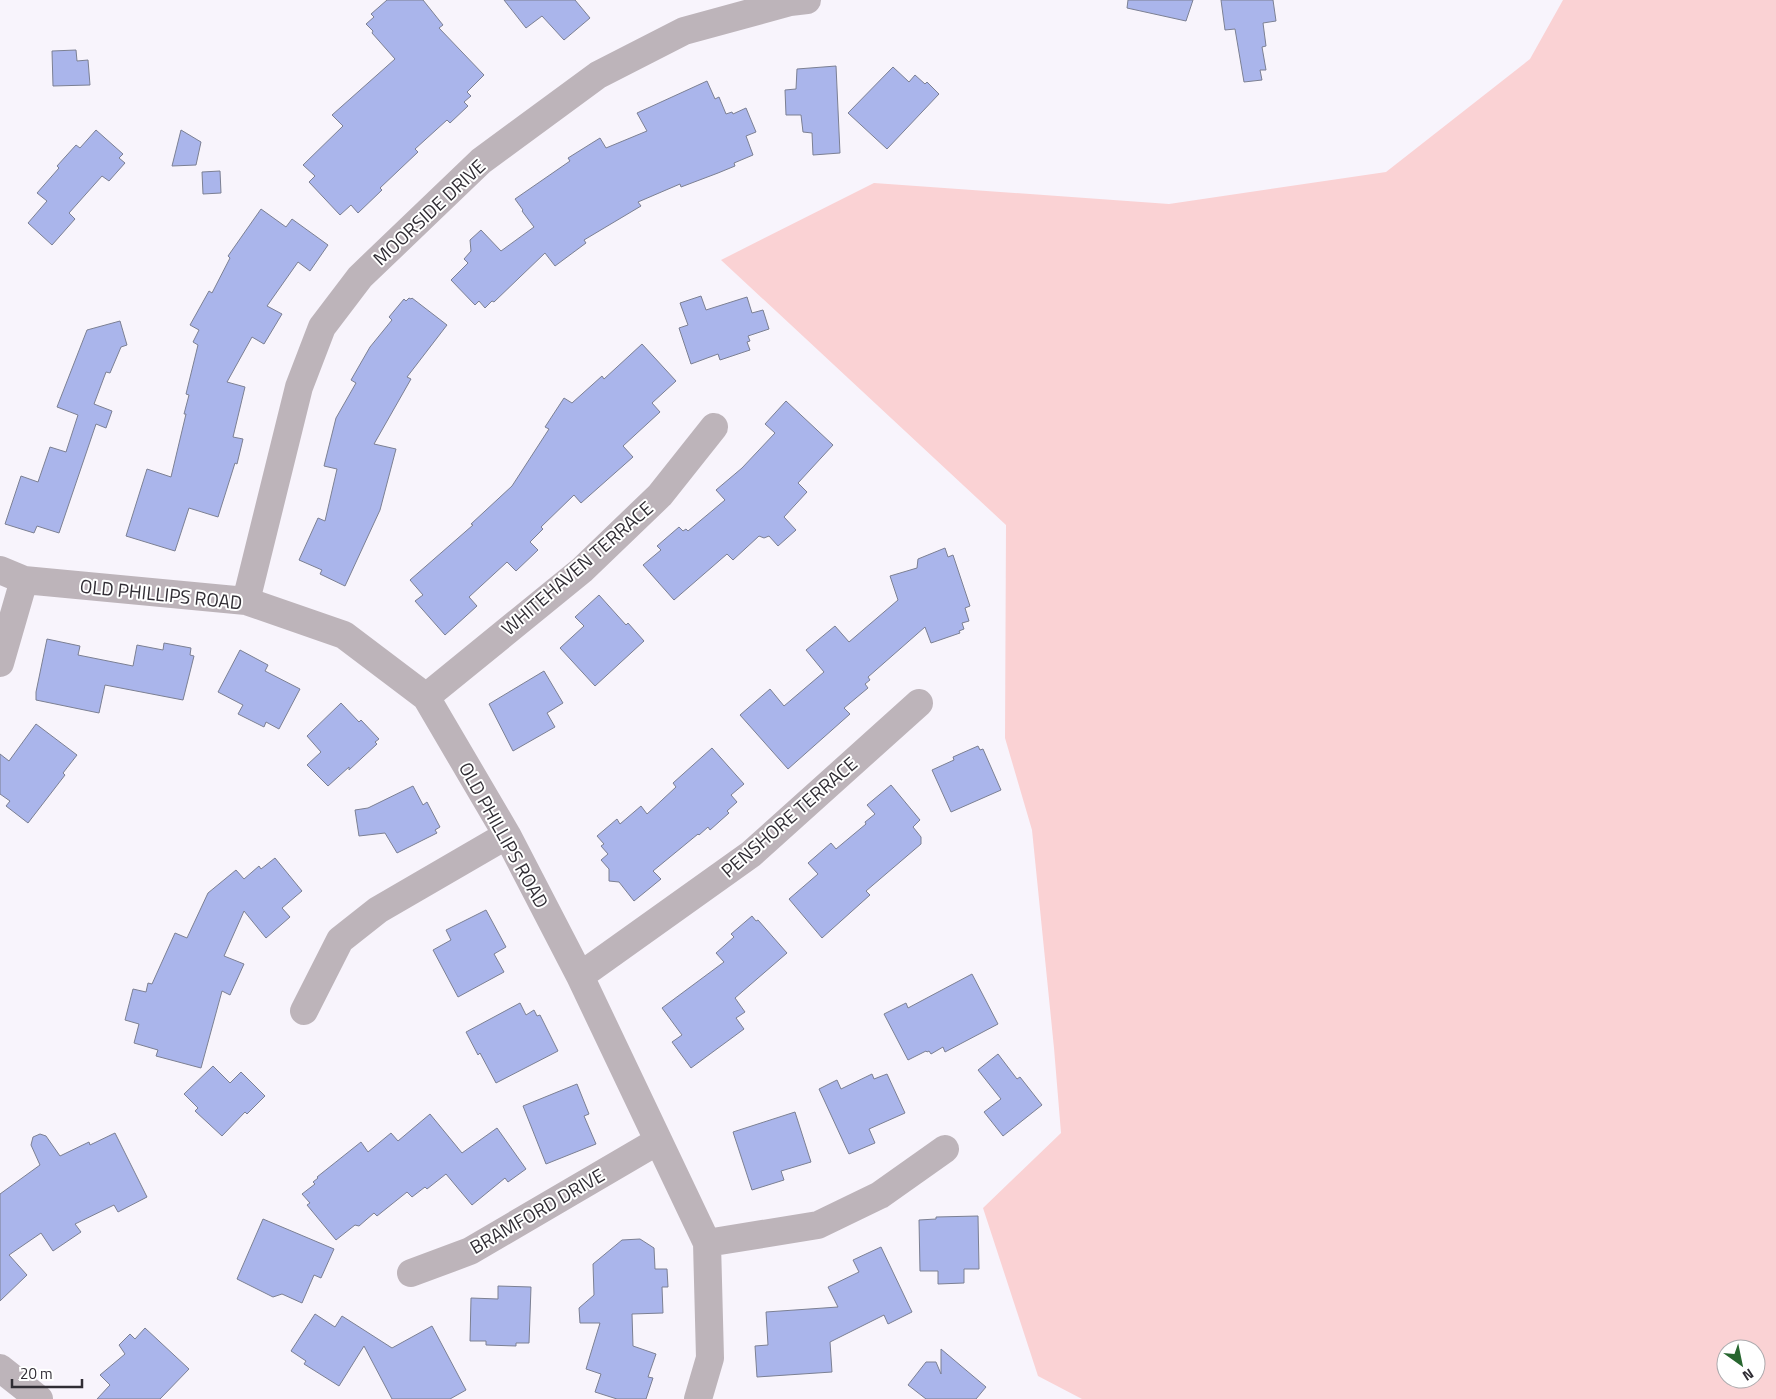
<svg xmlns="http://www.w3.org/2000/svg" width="1776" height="1399" font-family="'Titillium Web',sans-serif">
	<rect width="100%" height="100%" fill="#f8f4fc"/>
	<path fill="#fad2d4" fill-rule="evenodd" d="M 1563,0 L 1776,0 L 1776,1399 L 1082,1399 L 1038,1376 L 983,1208 L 1061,1133 L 1054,1048 L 1032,830 L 1005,738 L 1006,525 L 721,260 L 874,183 L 1169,204 L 1386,172 L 1530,59 ZM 1726,1349 L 1756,1349 L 1756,1379 L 1726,1379 Z"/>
	<path fill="#aab5eb" stroke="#7c8093" d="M 387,0 L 423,0 L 443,25 L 439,28 L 484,75 L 467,92 L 471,96 L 464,102 L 468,106 L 450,123 L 447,120 L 415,149 L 418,152 L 380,188 L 382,190 L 358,213 L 351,205 L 340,215 L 309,182 L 315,176 L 303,165 L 343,126 L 332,115 L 395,59 L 372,33 L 373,31 L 366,24 L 374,17 L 371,14 Z
		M 504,0 L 575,0 L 590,18 L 564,40 L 542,16 L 526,28 Z
		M 1128,0 L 1193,0 L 1186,21 L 1127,8 Z
		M 1221,0 L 1273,0 L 1276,21 L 1263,23 L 1266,46 L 1262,47 L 1266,70 L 1260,70 L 1262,80 L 1244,82 L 1235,29 L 1225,30 Z
		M 76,50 L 77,61 L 88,60 L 90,85 L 53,86 L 52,51 Z
		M 836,66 L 840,153 L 813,155 L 812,133 L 803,132 L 801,115 L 786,115 L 785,90 L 796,89 L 797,69 Z
		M 893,67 L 909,82 L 915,75 L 925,84 L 927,82 L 939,94 L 887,149 L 848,113 Z
		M 707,81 L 715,99 L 719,97 L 726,114 L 732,112 L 733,114 L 746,108 L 756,132 L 746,136 L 753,155 L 734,163 L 735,166 L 718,173 L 681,187 L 680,184 L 638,202 L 641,206 L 584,240 L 586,243 L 555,266 L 545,253 L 494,302 L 492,301 L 485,308 L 479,301 L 475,305 L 451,280 L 468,263 L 464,259 L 471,251 L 470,240 L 481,230 L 501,251 L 534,227 L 522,211 L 523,210 L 515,199 L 570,161 L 568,158 L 600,138 L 606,148 L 647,131 L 637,113 Z
		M 96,130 L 123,154 L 119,158 L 125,163 L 109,181 L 102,176 L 69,213 L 75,219 L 52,245 L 28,223 L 47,201 L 37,193 L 59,168 L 57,166 L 76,145 L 80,148 Z
		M 181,130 L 201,142 L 196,165 L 172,166 Z
		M 220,171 L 221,193 L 203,194 L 202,172 Z
		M 261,209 L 286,227 L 292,219 L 328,245 L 310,271 L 298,262 L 267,306 L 282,314 L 264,344 L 252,337 L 227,382 L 245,387 L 233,437 L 243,439 L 237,464 L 235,463 L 218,517 L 189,508 L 175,551 L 126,536 L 147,469 L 171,477 L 186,414 L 184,414 L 189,395 L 186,394 L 198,345 L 193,342 L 199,330 L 190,325 L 209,291 L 212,293 L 230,258 L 228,256 Z
		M 701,296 L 706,310 L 747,297 L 752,313 L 763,310 L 769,329 L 748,336 L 750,341 L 747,342 L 750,350 L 720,360 L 718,354 L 691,364 L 679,328 L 688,325 L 680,303 Z
		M 409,298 L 411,299 L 412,298 L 447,325 L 407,377 L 411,379 L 374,444 L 396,449 L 380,510 L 345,586 L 320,574 L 322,570 L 299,560 L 318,518 L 325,521 L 337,469 L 324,466 L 336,418 L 356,383 L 351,380 L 370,347 L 392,320 L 389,317 L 404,299 L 406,301 Z
		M 120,321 L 127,345 L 121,347 L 110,373 L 106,372 L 94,404 L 112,411 L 106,428 L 96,424 L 59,533 L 37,526 L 34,533 L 5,524 L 21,476 L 38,482 L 50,447 L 66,452 L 78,415 L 57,407 L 87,330 Z
		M 642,344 L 676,381 L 652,403 L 660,412 L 623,446 L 633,457 L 581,503 L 574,495 L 541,527 L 543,529 L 530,542 L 538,550 L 516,571 L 507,562 L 469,597 L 477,606 L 445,635 L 415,601 L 423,595 L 410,580 L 473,525 L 471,524 L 512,486 L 549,429 L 545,427 L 564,398 L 572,403 L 602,376 L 604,379 Z
		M 786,401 L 833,445 L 798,483 L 807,492 L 784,517 L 796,530 L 778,546 L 769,536 L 764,538 L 759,536 L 733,560 L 727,554 L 674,600 L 643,565 L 661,550 L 657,546 L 679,527 L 683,531 L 686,529 L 688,531 L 725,500 L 716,490 L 742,468 L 775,433 L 765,424 Z
		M 945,548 L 948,557 L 953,555 L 970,606 L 965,608 L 969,621 L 962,623 L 964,629 L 959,631 L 960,633 L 931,643 L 925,627 L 868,677 L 870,680 L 865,684 L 868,688 L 844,708 L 850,714 L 788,769 L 740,715 L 770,689 L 784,706 L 824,672 L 806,650 L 835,626 L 849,642 L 898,600 L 890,576 L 917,568 L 918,559 Z
		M 599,595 L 626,625 L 628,623 L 644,641 L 595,686 L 560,648 L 584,626 L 575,617 Z
		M 47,639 L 80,646 L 78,655 L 133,666 L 137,645 L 163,650 L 164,643 L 191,648 L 190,655 L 194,656 L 183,700 L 105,685 L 99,713 L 36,700 L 36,692 Z
		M 240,650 L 268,665 L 265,671 L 300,689 L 279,729 L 266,722 L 264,727 L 238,714 L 243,705 L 218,692 Z
		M 544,671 L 563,703 L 547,713 L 555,727 L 513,751 L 489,704 Z
		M 341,703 L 359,722 L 361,720 L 379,739 L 375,742 L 377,744 L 349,770 L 349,767 L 328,786 L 307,765 L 321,752 L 307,736 Z
		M 36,724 L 77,755 L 63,773 L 65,775 L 28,823 L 6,806 L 10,801 L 0,794 L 0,754 L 9,761 Z
		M 978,746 L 980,750 L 983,749 L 1001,790 L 951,812 L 932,770 L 954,760 L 953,757 Z
		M 712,748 L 744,784 L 731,795 L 737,802 L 727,811 L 729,813 L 710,830 L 708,827 L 699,835 L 698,834 L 653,871 L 661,879 L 634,901 L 619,882 L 609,881 L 609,869 L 601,860 L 608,854 L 601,846 L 604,844 L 597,836 L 617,819 L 620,824 L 641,806 L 647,814 L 676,787 L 673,783 Z
		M 891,785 L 920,820 L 913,827 L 921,837 L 921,844 L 866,891 L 870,895 L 822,938 L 789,899 L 818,874 L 808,863 L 831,843 L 836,849 L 866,824 L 865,822 L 875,814 L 867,805 Z
		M 413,786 L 423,805 L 427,802 L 440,827 L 435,830 L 437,833 L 397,853 L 385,833 L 359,836 L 355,810 L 368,808 Z
		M 275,858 L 302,891 L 282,908 L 290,917 L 266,938 L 244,911 L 224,956 L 244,964 L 230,995 L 222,991 L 201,1068 L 156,1056 L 158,1050 L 134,1043 L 139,1024 L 125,1020 L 133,989 L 146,992 L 148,983 L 152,984 L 175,933 L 187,938 L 208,893 L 236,870 L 244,879 L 259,866 L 261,869 Z
		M 486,910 L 506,947 L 494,954 L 504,972 L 458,997 L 433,950 L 451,940 L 446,930 Z
		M 752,916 L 756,921 L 758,920 L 787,953 L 735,998 L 745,1012 L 736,1018 L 744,1029 L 691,1068 L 672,1042 L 682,1035 L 662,1008 L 724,962 L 716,953 L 734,937 L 731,934 Z
		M 972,974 L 998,1024 L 945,1052 L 943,1047 L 931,1054 L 929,1051 L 927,1052 L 926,1051 L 908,1060 L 884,1014 L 906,1003 L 908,1008 Z
		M 520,1003 L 526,1015 L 534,1010 L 537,1016 L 540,1015 L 558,1051 L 496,1083 L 480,1053 L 478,1055 L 466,1032 Z
		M 998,1054 L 1017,1079 L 1020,1077 L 1042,1105 L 1003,1136 L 984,1112 L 1001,1099 L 978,1070 Z
		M 213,1066 L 230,1083 L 241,1072 L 265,1096 L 247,1114 L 245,1112 L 222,1136 L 195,1111 L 198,1108 L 184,1094 Z
		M 872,1074 L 874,1079 L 887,1074 L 905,1113 L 869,1129 L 875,1143 L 849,1154 L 819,1089 L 837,1080 L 841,1089 Z
		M 577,1084 L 589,1114 L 584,1116 L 596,1144 L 546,1164 L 523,1106 Z
		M 795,1112 L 811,1162 L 781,1171 L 784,1180 L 752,1190 L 733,1132 Z
		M 430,1114 L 462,1153 L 497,1128 L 526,1169 L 508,1182 L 505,1178 L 472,1205 L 446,1174 L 427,1189 L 425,1187 L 412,1197 L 407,1192 L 377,1216 L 374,1213 L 359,1226 L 355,1225 L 336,1240 L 307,1205 L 310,1203 L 302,1194 L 315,1184 L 313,1182 L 318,1178 L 317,1177 L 361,1142 L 368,1152 L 391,1133 L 398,1141 Z
		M 115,1133 L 147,1197 L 118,1212 L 114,1205 L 75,1224 L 81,1232 L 53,1251 L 41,1233 L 9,1255 L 27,1275 L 0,1301 L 0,1194 L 40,1165 L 31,1145 L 33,1137 L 40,1134 L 46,1136 L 60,1156 L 89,1142 L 90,1145 Z
		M 978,1216 L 979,1269 L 964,1269 L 964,1283 L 938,1284 L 938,1271 L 920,1271 L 919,1220 L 936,1219 L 936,1217 Z
		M 263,1219 L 334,1249 L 321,1278 L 314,1275 L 302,1303 L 282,1294 L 273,1297 L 237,1279 Z
		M 640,1239 L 654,1248 L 655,1269 L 667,1269 L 668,1287 L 662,1287 L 663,1313 L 632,1314 L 633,1346 L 656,1354 L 648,1377 L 653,1378 L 646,1399 L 617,1399 L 595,1392 L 601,1374 L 586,1369 L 600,1323 L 580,1323 L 579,1308 L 594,1295 L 593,1264 L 622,1240 Z
		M 881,1247 L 912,1312 L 888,1324 L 884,1315 L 830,1342 L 832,1372 L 757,1377 L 755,1346 L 768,1345 L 766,1312 L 838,1307 L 828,1287 L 859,1272 L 853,1260 Z
		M 498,1286 L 531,1287 L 529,1343 L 516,1343 L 516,1346 L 486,1345 L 486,1341 L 470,1341 L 471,1298 L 498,1299 Z
		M 315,1314 L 335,1327 L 342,1316 L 392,1348 L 432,1326 L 466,1390 L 450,1399 L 392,1399 L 364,1346 L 339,1386 L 304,1364 L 306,1361 L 291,1351 Z
		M 145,1328 L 189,1369 L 160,1399 L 97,1399 L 110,1385 L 100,1375 L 125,1354 L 119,1345 L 130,1334 L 135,1339 Z
		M 941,1349 L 986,1387 L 976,1399 L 926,1399 L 908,1385 L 926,1362 L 936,1362 L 941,1374 Z"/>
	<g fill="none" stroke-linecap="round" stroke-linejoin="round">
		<path stroke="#bdb4ba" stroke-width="28" d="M 0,570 L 24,580 L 246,601 L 344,635 L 426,697 L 507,835 L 580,976 L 707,1243 L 710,1358 L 698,1399
			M 246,601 L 299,387 L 322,327 L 360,277 L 481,161 L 598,75 L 684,31 L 790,2 L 807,0
			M 0,663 L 24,580
			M 426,697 L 582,570 L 660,495 L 714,427
			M 580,976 L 751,854 L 919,703
			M 304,1011 L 340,940 L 378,910 L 507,835
			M 707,1243 L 818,1225 L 880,1195 L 945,1149
			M 411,1273 L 470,1251 L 658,1141
			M 0,1368 L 39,1399"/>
	</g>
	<g text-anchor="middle" stroke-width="4" stroke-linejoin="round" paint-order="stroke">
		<g font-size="19" fill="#302d34" stroke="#fff">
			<text transform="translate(429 212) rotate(-43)" y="7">MOORSIDE DRIVE</text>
			<text transform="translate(577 568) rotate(-41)" y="7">WHITEHAVEN TERRACE</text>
			<text transform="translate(161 594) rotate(6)" y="7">OLD PHILLIPS ROAD</text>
			<text transform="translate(789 817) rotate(-41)" y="7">PENSHORE TERRACE</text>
			<text transform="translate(504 835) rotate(61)" y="7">OLD PHILLIPS ROAD</text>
			<text transform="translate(537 1211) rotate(-30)" y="7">BRAMFORD DRIVE</text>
		</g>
	</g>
	<g transform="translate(1741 1364) rotate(147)"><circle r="24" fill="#ffffff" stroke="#acabae"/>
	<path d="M0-4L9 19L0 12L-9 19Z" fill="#27662f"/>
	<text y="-8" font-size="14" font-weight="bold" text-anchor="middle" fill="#302d34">N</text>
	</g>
	<path d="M12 1379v8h70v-8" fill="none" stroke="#302d34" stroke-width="2.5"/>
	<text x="20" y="1379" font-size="15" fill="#302d34" stroke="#ffffff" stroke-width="4" paint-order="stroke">20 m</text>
</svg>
